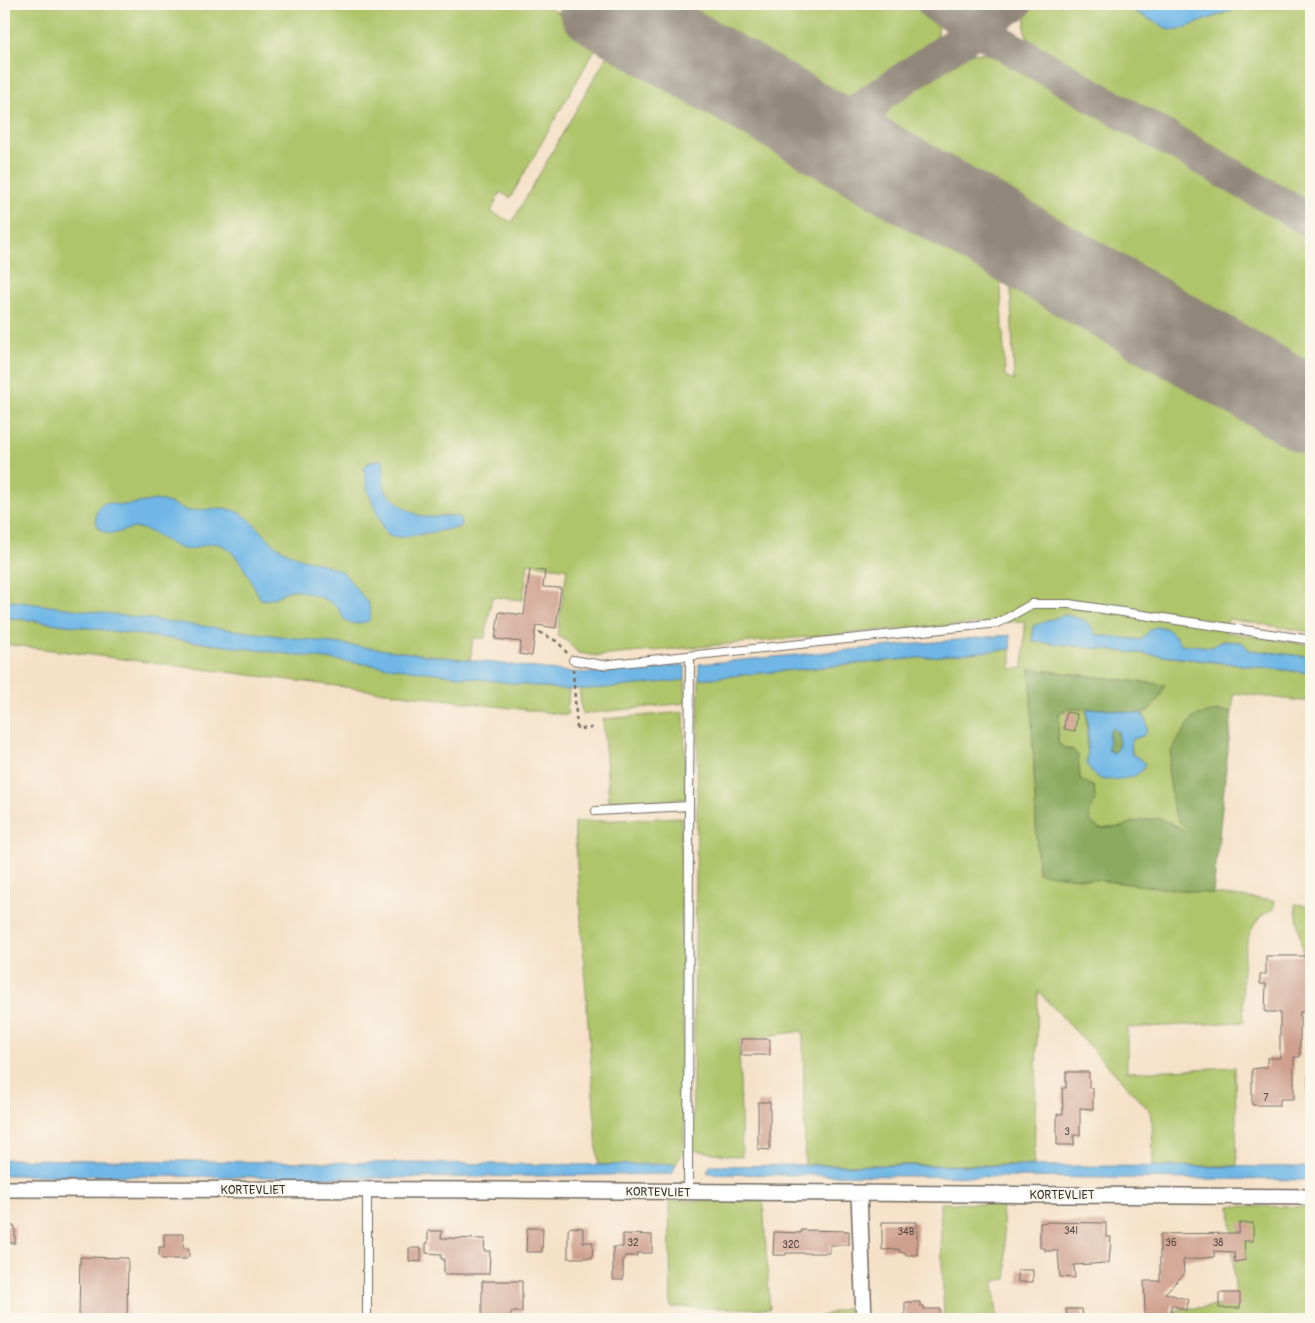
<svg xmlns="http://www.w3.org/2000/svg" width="1315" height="1323" font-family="Pangolin,sans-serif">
	<rect width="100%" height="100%" fill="#fbf7ec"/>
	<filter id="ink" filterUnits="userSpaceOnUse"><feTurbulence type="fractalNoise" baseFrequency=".02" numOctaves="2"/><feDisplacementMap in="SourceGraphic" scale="10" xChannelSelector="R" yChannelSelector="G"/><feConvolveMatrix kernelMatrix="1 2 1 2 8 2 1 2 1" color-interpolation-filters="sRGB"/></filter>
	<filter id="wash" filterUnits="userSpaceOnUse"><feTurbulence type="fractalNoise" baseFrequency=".0096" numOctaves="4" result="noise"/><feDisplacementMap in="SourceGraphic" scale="20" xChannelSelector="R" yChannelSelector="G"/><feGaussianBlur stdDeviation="1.12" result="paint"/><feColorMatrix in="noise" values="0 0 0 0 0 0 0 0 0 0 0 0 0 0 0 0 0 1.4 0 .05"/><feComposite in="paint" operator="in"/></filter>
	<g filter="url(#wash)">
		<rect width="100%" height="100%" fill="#f5e1c7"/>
		<path fill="#afc56a" stroke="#6d784a" d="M 4,4 L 543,4 L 602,37 L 510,198 L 500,192 L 491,212 L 512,222 L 614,44 L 1000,268 L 1005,376 L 1014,381 L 1010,274 L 1311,445 L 1311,632 L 1228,619 L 1225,632 L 1311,645 L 1311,657 L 1249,650 L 1242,642 L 1224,641 L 1221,653 L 1142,640 L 1095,635 L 1042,624 L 1033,626 L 1033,641 L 1311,673 L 1311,702 L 1234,693 L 1232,712 L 1217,711 L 1178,820 L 1188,829 L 1185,831 L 1169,822 L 1133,822 L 1122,827 L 1099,829 L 1091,822 L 1088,813 L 1093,807 L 1094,787 L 1080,779 L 1078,756 L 1073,750 L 1062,747 L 1058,742 L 1059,713 L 1069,709 L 1087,709 L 1087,748 L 1132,755 L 1131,740 L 1143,736 L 1145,718 L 1142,714 L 1149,710 L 1165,685 L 1030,669 L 1038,873 L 1275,901 L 1274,909 C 1269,911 1264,914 1261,917 C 1237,939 1243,992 1244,1022 L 1127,1028 L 1127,1072 L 1235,1067 L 1237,1166 L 1153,1166 L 1152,1118 L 1149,1110 L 1038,991 L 1034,1165 L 805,1165 L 803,1031 L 739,1040 L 742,1157 L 692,1150 L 699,679 L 1011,649 L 1011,669 L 1023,668 L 1025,621 L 873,631 L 598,656 L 578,653 L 567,641 L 557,636 L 567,569 L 528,563 L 523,600 L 492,597 L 485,638 L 473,638 L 470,661 L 4,606 Z
			M 664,4 L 910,4 C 927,14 951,24 931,46 L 858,97 L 846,102 L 833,101 Z
			M 1036,4 L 1121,4 L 1170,30 L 1223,14 L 1248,4 L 1311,4 L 1311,208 L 1035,48 C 1020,32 1022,19 1036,4 Z
			M 973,53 L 993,54 L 1009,61 L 1307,232 L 1301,242 L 1311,248 L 1311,375 L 914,147 C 903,141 886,133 884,118 C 884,114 887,107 890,104 C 897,94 946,62 958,58 C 962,56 968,55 973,53 Z
			M 4,617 L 569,689 L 567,715 L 4,644 Z
			M 685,680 L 686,703 L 582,714 L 579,689 Z
			M 684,712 L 686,799 L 609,801 L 603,719 Z
			M 681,817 L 684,1152 L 676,1164 L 598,1165 L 574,822 Z
			M 1295,904 L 1311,906 L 1311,956 L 1303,956 Z
			M 1308,1036 L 1311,1036 L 1311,1167 L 1308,1167 Z
			M 669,1201 L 763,1201 L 770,1309 L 671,1307 Z
			M 940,1203 L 1002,1204 L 1007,1279 L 994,1281 L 997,1319 L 944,1319 Z
			M 1230,1206 L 1311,1207 L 1311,1319 L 1175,1319 L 1175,1310 L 1236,1304 Z
			M 848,1307 L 849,1319 L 813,1319 Z"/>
		<path fill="#8baa5e" stroke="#5b6a44" d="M 1030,669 L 1165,685 C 1149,723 1139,712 1105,709 C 1097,709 1089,709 1082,709 C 1073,709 1066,708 1059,713 L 1058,742 L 1062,747 L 1073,750 L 1078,756 L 1080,779 L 1094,787 C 1096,798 1095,804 1089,813 L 1091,822 L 1099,829 L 1122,827 L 1133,822 L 1159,818 L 1185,831 L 1187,829 L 1178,820 L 1174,812 L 1168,770 L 1172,749 L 1191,720 L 1198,715 L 1217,711 L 1232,712 L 1213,894 L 1038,873 Z
			M 1113,728 L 1118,732 L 1119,743 L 1116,751 L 1114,753 L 1108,750 L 1109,731 Z"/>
		<path fill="#6fb7e6" stroke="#4d7188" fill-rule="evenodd" d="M 1121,4 L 1193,4 L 1216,5 L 1221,4 L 1248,4 L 1179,30 L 1170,30 Z
			M 378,460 L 382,460 C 386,470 381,481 386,491 C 388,495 394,499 397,502 C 404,508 415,515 425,517 C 437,518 448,513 460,518 L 461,526 L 457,528 L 404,537 L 391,537 L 385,532 L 368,492 L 364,467 L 370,462 Z
			M 155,500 L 167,502 L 188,511 L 224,508 L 236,511 L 247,517 L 276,546 L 285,551 L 302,559 L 320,563 L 343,572 L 368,603 L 371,613 L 369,621 C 336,630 349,613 330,602 C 320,596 307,593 297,590 C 283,588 275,603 261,599 C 252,584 240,555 224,546 C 209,538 196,552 183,549 C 168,545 154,530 138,528 C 127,527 115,537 105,532 C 100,530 97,526 96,521 C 95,514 98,504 106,503 C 111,502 116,505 121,505 C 132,505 144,502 155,500 Z
			M 4,600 L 394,651 L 569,672 L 593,673 L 681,665 L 685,666 L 685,680 C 643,684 599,691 557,689 L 4,617 Z
			M 1065,615 C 1081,618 1089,620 1096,635 L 1142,640 C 1155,618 1169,626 1181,644 L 1212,647 L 1222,641 L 1242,642 L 1249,650 L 1311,657 L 1311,673 L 1033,641 L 1033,626 C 1044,623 1054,617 1065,615 Z
			M 1010,635 L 1011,649 L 699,679 L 699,664 Z
			M 1087,709 L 1105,709 L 1142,714 C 1146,719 1150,729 1144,735 C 1141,737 1135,738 1131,740 L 1132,755 L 1136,756 L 1145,763 C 1141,781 1117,779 1103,780 L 1093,774 L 1087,764 L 1088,741 ZM 1113,728 L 1118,732 L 1119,743 L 1116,751 L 1114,753 L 1108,750 L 1109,731 Z
			M 4,1159 L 598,1165 L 676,1164 L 672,1174 L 398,1178 L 4,1175 Z
			M 805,1165 L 1311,1167 L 1311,1180 L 714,1174 L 707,1172 L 710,1166 Z"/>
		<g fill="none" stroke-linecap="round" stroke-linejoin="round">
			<path stroke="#908679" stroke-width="34" d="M 639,4 C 642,19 650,28 661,38
				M 934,4 L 1311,221
				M 879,96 C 858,121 868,150 890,170
				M 798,117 C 818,124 828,125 847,117 L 1015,4"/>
			<path stroke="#908679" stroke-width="86" d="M 601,4 L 1311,412"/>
		</g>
		<g id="blocks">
			<path fill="#cfa08e" d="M 530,569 L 545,571 L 543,587 L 561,588 L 556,628 L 536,625 L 532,656 L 519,654 L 521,642 L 495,639 L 499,612 L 524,615 Z
				M 1066,712 L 1077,714 L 1075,731 L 1064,729 Z
				M 1266,956 L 1311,956 L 1311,1012 L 1300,1012 L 1300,1057 L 1294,1057 L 1294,1099 L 1280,1099 L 1280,1105 L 1252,1105 L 1252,1069 L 1267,1067 L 1267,1058 L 1280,1058 L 1280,1012 L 1265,1012 L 1266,984 L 1260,984 L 1260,974 L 1266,974 Z
				M 741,1039 L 770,1039 L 770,1055 L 741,1055 Z
				M 1066,1072 L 1089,1072 L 1089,1088 L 1093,1088 L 1093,1109 L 1080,1108 L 1080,1135 L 1074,1135 L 1074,1145 L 1057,1145 L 1057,1114 L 1063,1114 L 1062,1088 L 1066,1088 Z
				M 758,1102 L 770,1102 L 770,1150 L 758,1149 Z
				M 882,1222 L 917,1222 L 917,1255 L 906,1255 L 906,1253 L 899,1252 L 899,1249 L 882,1250 Z
				M 1046,1222 L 1106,1223 L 1106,1237 L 1111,1237 L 1109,1263 L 1074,1265 L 1075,1278 L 1060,1277 L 1058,1251 L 1045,1251 L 1045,1248 L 1040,1248 L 1040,1223 Z
				M 1239,1223 L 1253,1223 L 1253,1241 L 1244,1241 L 1246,1260 L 1235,1262 L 1234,1252 L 1214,1251 L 1214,1257 L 1183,1260 L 1184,1274 L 1165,1293 L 1189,1300 L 1186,1310 L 1171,1305 L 1171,1319 L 1145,1319 L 1144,1281 L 1160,1281 L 1160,1234 L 1239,1233 Z
				M 4,1226 L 15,1226 L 15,1243 L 4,1243 Z
				M 571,1227 L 583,1228 L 583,1242 L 593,1242 L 592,1258 L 568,1258 L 568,1230 Z
				M 527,1228 L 543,1228 L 542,1252 L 526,1252 Z
				M 801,1230 L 849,1231 L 849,1245 L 830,1245 L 830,1253 L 786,1253 L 786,1255 L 773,1255 L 774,1232 L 801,1233 Z
				M 428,1231 L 442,1231 L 441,1238 L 485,1239 L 484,1251 L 490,1251 L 489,1274 L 444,1274 L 444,1259 L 441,1259 L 441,1254 L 426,1253 L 426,1243 L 428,1243 Z
				M 164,1234 L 184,1234 L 183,1248 L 189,1248 L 189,1256 L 186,1259 L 162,1259 L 159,1255 L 159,1247 L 164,1247 Z
				M 623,1234 L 652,1235 L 652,1253 L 637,1253 L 637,1256 L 625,1256 L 625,1259 L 623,1259 L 623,1280 L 613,1280 L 613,1247 L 623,1247 Z
				M 409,1248 L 421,1248 L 421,1262 L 409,1261 Z
				M 80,1257 L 128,1258 L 127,1319 L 79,1319 Z
				M 1018,1270 L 1033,1270 L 1033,1282 L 1018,1282 Z
				M 482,1281 L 522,1281 L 522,1312 L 511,1312 L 511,1319 L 482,1319 Z
				M 1219,1293 L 1240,1293 L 1240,1308 L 1219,1308 Z
				M 905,1302 L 920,1302 L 920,1306 L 924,1306 L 924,1309 L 940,1309 L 940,1319 L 905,1319 Z
				M 1066,1309 L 1082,1309 L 1083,1319 L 1067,1319 Z"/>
		</g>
	</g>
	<g filter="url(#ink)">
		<use href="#blocks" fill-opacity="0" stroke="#726b62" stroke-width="1"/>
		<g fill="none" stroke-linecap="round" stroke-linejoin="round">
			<defs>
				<path id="lane" d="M 573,660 L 602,665 L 998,623 L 1032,604 L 1069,604 L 1311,640
					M 689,806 L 690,656
					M 596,811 L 689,806 L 688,1192
					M 367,1319 L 367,1190"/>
				<path id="street" d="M 4,1189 L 503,1190 L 1311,1197
					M 859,1194 L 864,1319"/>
			</defs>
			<use href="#lane" stroke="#726b62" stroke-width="10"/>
			<use href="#street" stroke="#726b62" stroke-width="18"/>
			<path stroke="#726b62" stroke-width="2.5" stroke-dasharray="4 4" stroke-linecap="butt" d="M 539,632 L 558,642 L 567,653
				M 573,669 L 577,729 L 592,728"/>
			<use href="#lane" stroke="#fff" stroke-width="8"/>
			<use href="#street" stroke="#fff" stroke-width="15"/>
		</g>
	</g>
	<g text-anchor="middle" stroke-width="4.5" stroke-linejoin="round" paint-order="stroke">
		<g font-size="10" fill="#544844">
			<text x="1266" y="1101">7</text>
			<text x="1067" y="1135">3</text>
			<text x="1071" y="1234">34I</text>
			<text x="906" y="1235">34B</text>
			<text x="633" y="1246">32</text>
			<text x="1171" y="1246">36</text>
			<text x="1218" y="1246">38</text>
			<text x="791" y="1248">32C</text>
		</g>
		<g font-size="12" fill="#2b2b2b" stroke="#fbf7ec">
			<text x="253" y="1194">KORTEVLIET</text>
			<text transform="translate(658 1192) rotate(1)" y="4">KORTEVLIET</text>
			<text x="1062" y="1199">KORTEVLIET</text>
		</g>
	</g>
	<rect width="1315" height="1323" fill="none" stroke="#fbf7ec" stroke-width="20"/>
</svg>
